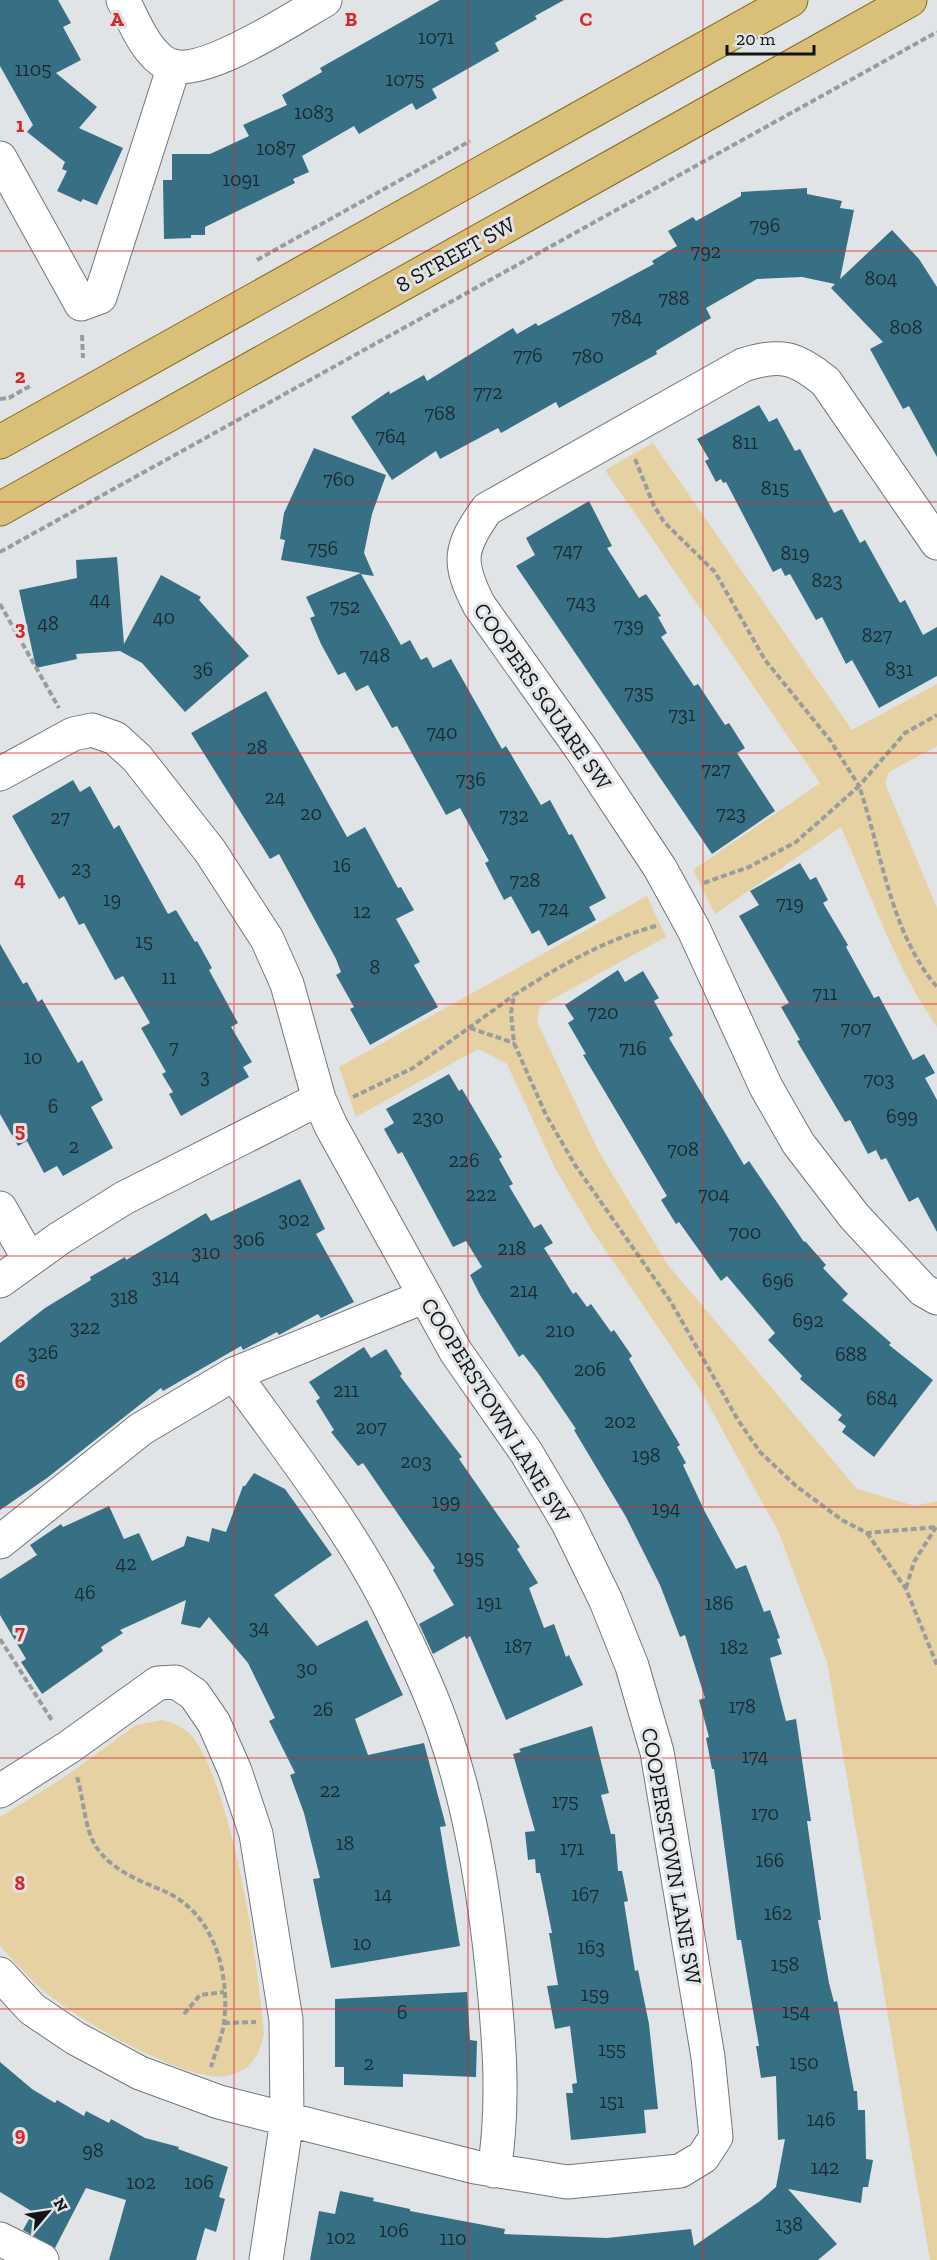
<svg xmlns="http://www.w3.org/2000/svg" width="937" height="2260" font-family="'Zilla Slab',serif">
	<rect width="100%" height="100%" fill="#e0e4e6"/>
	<path fill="#e6d1a3" d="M 653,443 L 852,730 L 937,684 L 937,746 L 889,772 L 885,783 L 937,908 L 937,1027 C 895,966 871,895 841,827 L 715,914 L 693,870 L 820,783 L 605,470 Z
		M 647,896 L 666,937 L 540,1006 L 537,1022 L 599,1152 L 668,1265 L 857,1489 L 915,1506 L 937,1501 L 937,2260 L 930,2260 L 827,1662 L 779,1533 L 700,1389 L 591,1229 L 555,1168 L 507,1064 L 478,1049 L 356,1117 L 339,1067 Z
		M 163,1720 C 173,1723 184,1727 191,1735 C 206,1753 215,1780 222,1802 C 245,1877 256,1955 264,2033 C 260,2056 249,2073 225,2076 C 184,2082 77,2019 45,1992 C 29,1978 14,1962 0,1946 L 0,1817 L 66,1776 L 136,1725 Z"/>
	<path fill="#377084" d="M 0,0 L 58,0 L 71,23 L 63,27 L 81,60 L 56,73 L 97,107 L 79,128 L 123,148 L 97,205 L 83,199 L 81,202 L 57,191 L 67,171 L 62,169 L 65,162 L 27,132 L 33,125 L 0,66 Z
		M 440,0 L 564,0 L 535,16 L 537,19 L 495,43 L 499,51 L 432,89 L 437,98 L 416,110 L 412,103 L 359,134 L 354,126 L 302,156 L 309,172 L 293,179 L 295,183 L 205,227 L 205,235 L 191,235 L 191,238 L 164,239 L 163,180 L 172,180 L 172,154 L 210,154 L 249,136 L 243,125 L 287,105 L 282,95 L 322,72 L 320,68 Z
		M 807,188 L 807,194 L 842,201 L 840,208 L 854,210 L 840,279 L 892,230 L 919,259 L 937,287 L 937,457 L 909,406 L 903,409 L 870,349 L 883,342 L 831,288 L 835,284 L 802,277 L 757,279 L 706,308 L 711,318 L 656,351 L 657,354 L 559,408 L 556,402 L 501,433 L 498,428 L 440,459 L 436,451 L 392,480 L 351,417 L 389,391 L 390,394 L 424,375 L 427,381 L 513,328 L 517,334 L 536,323 L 538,326 L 654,264 L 652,261 L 677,246 L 668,231 L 693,217 L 696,221 L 741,196 L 741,192 Z
		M 759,405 L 769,422 L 777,418 L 795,451 L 800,449 L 834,513 L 842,509 L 860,543 L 865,540 L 900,603 L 905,600 L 923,635 L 937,627 L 937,676 L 879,708 L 852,660 L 846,664 L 822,617 L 816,620 L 790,574 L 785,576 L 781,568 L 773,572 L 726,482 L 723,483 L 721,479 L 716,482 L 705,461 L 709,459 L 697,439 Z
		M 314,448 L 386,475 L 372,514 L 364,553 L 374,576 L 361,574 L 401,645 L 410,640 L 421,660 L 427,657 L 433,668 L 451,659 L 502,749 L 506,746 L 541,805 L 550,800 L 569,835 L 572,834 L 606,898 L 589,907 L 596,920 L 548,946 L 539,930 L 532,934 L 511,896 L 504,900 L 485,863 L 489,861 L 460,808 L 446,815 L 397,726 L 392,728 L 368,685 L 356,691 L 345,672 L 338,675 L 321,644 L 310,618 L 315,616 L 306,597 L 361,573 L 281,560 L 285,540 L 280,539 L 284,513 Z
		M 589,501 L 612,546 L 607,548 L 639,598 L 646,594 L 661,616 L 658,617 L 667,633 L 661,637 L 694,686 L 698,684 L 725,725 L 729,723 L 745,748 L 737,753 L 775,811 L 712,854 L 516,566 L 535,555 L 526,538 Z
		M 117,557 L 124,644 L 161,575 L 201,597 L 199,600 L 249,656 L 185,712 L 142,663 L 120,651 L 76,654 L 77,659 L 36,668 L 19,590 L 77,578 L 76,560 Z
		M 266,691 L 347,837 L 365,827 L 398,888 L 401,887 L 414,910 L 396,919 L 420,962 L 414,965 L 438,1007 L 370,1045 L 350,1009 L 354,1007 L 336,975 L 341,972 L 336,959 L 279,854 L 270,859 L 191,733 Z
		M 73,780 L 80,792 L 90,786 L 114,829 L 119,825 L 168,914 L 176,910 L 195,942 L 197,941 L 212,968 L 209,970 L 238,1023 L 231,1027 L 252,1062 L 243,1067 L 249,1077 L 181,1116 L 169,1094 L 173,1092 L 162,1074 L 166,1072 L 141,1028 L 150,1023 L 123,976 L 115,980 L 84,923 L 79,925 L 64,896 L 59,899 L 12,816 Z
		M 800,863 L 810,880 L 816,877 L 828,900 L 823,903 L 848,945 L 846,947 L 874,998 L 879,996 L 913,1060 L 924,1054 L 935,1073 L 925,1078 L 937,1100 L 937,1232 L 918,1197 L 909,1202 L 886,1158 L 881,1160 L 876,1150 L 868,1154 L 850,1120 L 845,1122 L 797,1041 L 800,1040 L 781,1007 L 789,1003 L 739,916 L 759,905 L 750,891 Z
		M 0,944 L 23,984 L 27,982 L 38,1002 L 42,999 L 78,1063 L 82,1060 L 103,1100 L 91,1107 L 113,1148 L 63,1176 L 57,1166 L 44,1173 L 27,1141 L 18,1146 L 0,1114 Z
		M 618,970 L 625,982 L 643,971 L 659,998 L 654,1001 L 673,1035 L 669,1038 L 744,1165 L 749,1161 L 804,1242 L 805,1241 L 826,1265 L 823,1268 L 848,1294 L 842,1300 L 891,1343 L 889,1345 L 933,1380 L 874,1457 L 842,1432 L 846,1426 L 838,1420 L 842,1415 L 800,1379 L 802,1376 L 768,1340 L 775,1333 L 727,1276 L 721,1281 L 679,1222 L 676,1224 L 661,1200 L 667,1196 L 583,1055 L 586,1054 L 568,1023 L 574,1019 L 565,1005 Z
		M 449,1074 L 459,1091 L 462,1089 L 502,1157 L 499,1159 L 513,1184 L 509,1186 L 534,1228 L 541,1224 L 553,1243 L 544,1248 L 573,1294 L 576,1292 L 587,1307 L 591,1304 L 611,1332 L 614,1330 L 632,1356 L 629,1359 L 680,1445 L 677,1447 L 686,1463 L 683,1465 L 705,1512 L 736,1569 L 746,1565 L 764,1612 L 770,1610 L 780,1638 L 777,1639 L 782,1654 L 770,1658 L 786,1721 L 796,1719 L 811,1821 L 807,1821 L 821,1920 L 818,1920 L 829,1983 L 834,2002 L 837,2001 L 854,2091 L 857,2091 L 858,2110 L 865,2110 L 866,2159 L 873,2160 L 868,2187 L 863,2187 L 861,2203 L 788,2189 L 837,2244 L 818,2260 L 310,2260 L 319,2211 L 335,2214 L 340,2191 L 374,2198 L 373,2201 L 410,2209 L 410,2211 L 505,2229 L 504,2234 L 607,2238 L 691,2229 L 694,2246 L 760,2201 L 776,2187 L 785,2139 L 778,2140 L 776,2076 L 761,2078 L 756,2046 L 759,2046 L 741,1940 L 737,1940 L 714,1769 L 712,1769 L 706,1738 L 709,1737 L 699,1700 L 705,1698 L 685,1635 L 680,1637 L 660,1585 L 626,1517 L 574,1430 L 576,1429 L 538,1373 L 523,1354 L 519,1357 L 480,1295 L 470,1275 L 482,1267 L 466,1241 L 453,1247 L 402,1152 L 398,1154 L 384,1129 L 394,1123 L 386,1109 Z
		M 300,1179 L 325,1229 L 316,1234 L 354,1302 L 321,1318 L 318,1314 L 279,1335 L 277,1332 L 243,1350 L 241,1346 L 163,1391 L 161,1388 L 47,1478 L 0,1510 L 0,1343 L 45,1308 L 91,1280 L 90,1277 L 125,1257 L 126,1260 L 206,1213 L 211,1221 Z
		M 364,1347 L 371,1358 L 386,1349 L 402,1374 L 400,1376 L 462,1457 L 459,1459 L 520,1547 L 517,1549 L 538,1583 L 529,1588 L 544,1628 L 554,1624 L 566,1657 L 569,1655 L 583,1685 L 506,1720 L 470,1636 L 466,1639 L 465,1636 L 433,1654 L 419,1624 L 454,1605 L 433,1570 L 435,1568 L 363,1463 L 358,1466 L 331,1432 L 334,1430 L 316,1401 L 320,1398 L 309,1382 Z
		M 254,1473 L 285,1489 L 332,1555 L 274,1595 L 317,1646 L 367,1620 L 403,1695 L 355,1719 L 368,1755 L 424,1743 L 446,1826 L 440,1827 L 460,1946 L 331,1968 L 313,1879 L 320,1878 L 304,1813 L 290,1775 L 295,1773 L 269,1721 L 275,1718 L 248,1663 L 209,1617 L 200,1628 L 181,1624 L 186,1600 L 120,1630 L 123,1633 L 101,1647 L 103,1651 L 42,1694 L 21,1662 L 26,1659 L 0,1615 L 0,1579 L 37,1555 L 30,1545 L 61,1524 L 63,1527 L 109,1506 L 124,1539 L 139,1533 L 152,1561 L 184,1546 L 187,1536 L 209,1542 L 212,1528 L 226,1532 L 243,1486 L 245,1486 Z
		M 592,1726 L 609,1793 L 601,1795 L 611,1834 L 615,1834 L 618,1871 L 622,1871 L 628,1901 L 624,1902 L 635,1971 L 638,1970 L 649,2024 L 658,2109 L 644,2110 L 646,2133 L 571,2140 L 566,2093 L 573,2093 L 572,2084 L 577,2083 L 570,2026 L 555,2029 L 547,1986 L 558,1985 L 549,1933 L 552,1933 L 540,1873 L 536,1873 L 535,1859 L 528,1860 L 525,1832 L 535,1831 L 513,1754 L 521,1752 L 519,1749 Z
		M 467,1992 L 470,2040 L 477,2041 L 476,2077 L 403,2074 L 403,2087 L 344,2085 L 344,2067 L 335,2067 L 335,1999 Z
		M 0,2062 L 32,2089 L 55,2103 L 57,2100 L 84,2116 L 86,2111 L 109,2123 L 111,2119 L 145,2138 L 179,2147 L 178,2149 L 228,2167 L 219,2197 L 225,2199 L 216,2232 L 205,2228 L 196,2260 L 109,2260 L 126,2200 L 86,2188 L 55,2248 L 23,2230 L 33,2212 L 0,2192 Z"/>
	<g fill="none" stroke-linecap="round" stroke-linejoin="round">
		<defs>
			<path id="minor" d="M 123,0 C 134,21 145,52 167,64 C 200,81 293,18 325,0
				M 0,158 L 81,304 L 100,297 L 174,66
				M 937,543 L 826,382 C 796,357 780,353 743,365 L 487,509 C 459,548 457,562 479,605 L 582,750 L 660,868 L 694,930 L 766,1087 L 798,1143 L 854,1216 L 923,1290 L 937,1298
				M 0,774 L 73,734 L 92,730 L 115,738 L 137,758 L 210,851 L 267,939 L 287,984 L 319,1099 L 331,1126 L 456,1352 L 526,1452 L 568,1523 L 606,1601 L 632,1666 L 657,1752 L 708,2057 L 716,2137 L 703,2157 L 680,2171 L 567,2182 L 475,2167 L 219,2102 L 140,2073 L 75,2038 L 32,2009 L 0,1974
				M 0,1208 L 29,1259
				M 0,1281 L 60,1238 L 124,1198 L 319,1099
				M 423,1297 L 234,1374 C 288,1449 352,1530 392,1612 C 412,1652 432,1694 446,1737 C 471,1810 484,1891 492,1968 C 499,2035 505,2103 494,2171
				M 0,1542 L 141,1429 L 234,1374
				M 0,1791 L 69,1747 L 158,1683 L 176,1682 L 194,1694 L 214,1723 L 235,1771 L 256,1834 L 286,2020 L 287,2120 L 266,2260
				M 0,2239 L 42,2260"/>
			<path id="major" d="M 0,442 L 791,0
				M 0,509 L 910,0"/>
		</defs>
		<use href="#minor" stroke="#737678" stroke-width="35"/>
		<use href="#major" stroke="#82681a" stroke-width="35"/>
		<path stroke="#999c9d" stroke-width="4" stroke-dasharray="6 3" stroke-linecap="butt" d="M 257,260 L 470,141
			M 82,335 L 83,358
			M 0,399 L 9,398 L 30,386
			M 635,459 L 654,506 L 664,522 L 715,572 L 765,660 L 830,740 L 859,786 L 905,733 L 937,715
			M 0,552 L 937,32
			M 0,604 L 59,708
			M 704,883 L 749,867 L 796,842 L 859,786 C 882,852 890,932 937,987
			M 656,926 C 604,940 558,967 514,995 L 511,1013 L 514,1043 L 546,1115 L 575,1165 L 671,1302 L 738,1420 L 760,1452 L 796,1486 L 842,1520 L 867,1533 L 937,1527
			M 470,1028 L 514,1043
			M 353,1097 L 413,1068 L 513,996
			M 867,1533 L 906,1589 L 937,1665
			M 906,1588 L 914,1562 L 936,1527
			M 0,1639 L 53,1722
			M 77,1777 C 83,1796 84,1821 92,1839 C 105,1868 138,1880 164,1891 C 214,1913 230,1972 224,2023 C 222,2037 215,2053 211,2067
			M 184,2014 L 200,1995 L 224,1992
			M 224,2023 L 256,2022"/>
		<use href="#minor" stroke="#fff" stroke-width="33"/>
		<use href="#major" stroke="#d9bf77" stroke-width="33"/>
	</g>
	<path fill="none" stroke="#d62828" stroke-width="1.5" stroke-opacity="0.55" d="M 234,0 L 234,2260M 468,0 L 468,2260M 703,0 L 703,2260M 0,251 L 937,251M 0,502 L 937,502M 0,753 L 937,753M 0,1004 L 937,1004M 0,1256 L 937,1256M 0,1507 L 937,1507M 0,1758 L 937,1758M 0,2009 L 937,2009"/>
	<g text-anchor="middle" stroke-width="6" stroke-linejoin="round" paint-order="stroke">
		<g font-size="20" fill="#1b2a30">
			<text x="436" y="44">1071</text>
			<text x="33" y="76">1105</text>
			<text x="405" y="86">1075</text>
			<text x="314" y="119">1083</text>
			<text x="276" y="155">1087</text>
			<text x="241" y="186">1091</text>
			<text x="765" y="232">796</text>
			<text x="706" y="258">792</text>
			<text x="881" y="285">804</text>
			<text x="674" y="305">788</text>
			<text x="627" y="324">784</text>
			<text x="906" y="334">808</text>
			<text x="528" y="362">776</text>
			<text x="588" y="363">780</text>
			<text x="488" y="399">772</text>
			<text x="440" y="420">768</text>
			<text x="391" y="443">764</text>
			<text x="745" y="449">811</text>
			<text x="339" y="486">760</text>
			<text x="775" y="495">815</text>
			<text x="323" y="555">756</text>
			<text x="568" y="557">747</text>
			<text x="795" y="560">819</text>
			<text x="827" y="587">823</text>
			<text x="100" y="606">44</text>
			<text x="581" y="609">743</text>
			<text x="345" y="613">752</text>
			<text x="164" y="624">40</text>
			<text x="48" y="630">48</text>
			<text x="629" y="632">739</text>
			<text x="877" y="642">827</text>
			<text x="375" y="662">748</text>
			<text x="203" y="676">36</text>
			<text x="899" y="676">831</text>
			<text x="639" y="699">735</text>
			<text x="682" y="721">731</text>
			<text x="442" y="739">740</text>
			<text x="257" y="754">28</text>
			<text x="716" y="776">727</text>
			<text x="471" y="786">736</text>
			<text x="275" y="804">24</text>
			<text x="311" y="820">20</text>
			<text x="731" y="820">723</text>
			<text x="514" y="822">732</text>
			<text x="60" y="824">27</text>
			<text x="342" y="872">16</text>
			<text x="81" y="875">23</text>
			<text x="525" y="887">728</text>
			<text x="112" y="906">19</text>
			<text x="790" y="910">719</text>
			<text x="554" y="915">724</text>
			<text x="362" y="918">12</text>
			<text x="144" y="948">15</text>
			<text x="375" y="974">8</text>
			<text x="169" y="984">11</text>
			<text x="825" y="1000">711</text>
			<text x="603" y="1019">720</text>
			<text x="856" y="1035">707</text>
			<text x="174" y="1054">7</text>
			<text x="633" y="1055">716</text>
			<text x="33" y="1064">10</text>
			<text x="205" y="1083">3</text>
			<text x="879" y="1086">703</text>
			<text x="53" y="1113">6</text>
			<text x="902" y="1123">699</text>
			<text x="428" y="1124">230</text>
			<text x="74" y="1153">2</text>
			<text x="683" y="1156">708</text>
			<text x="464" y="1167">226</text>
			<text x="481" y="1201">222</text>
			<text x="714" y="1201">704</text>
			<text x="294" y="1226">302</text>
			<text x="745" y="1239">700</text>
			<text x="249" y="1246">306</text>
			<text x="512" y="1255">218</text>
			<text x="206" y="1259">310</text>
			<text x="166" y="1283">314</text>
			<text x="778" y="1287">696</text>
			<text x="524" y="1297">214</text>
			<text x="124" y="1304">318</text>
			<text x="808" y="1327">692</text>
			<text x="85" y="1334">322</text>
			<text x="560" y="1337">210</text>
			<text x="43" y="1359">326</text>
			<text x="851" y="1361">688</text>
			<text x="590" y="1376">206</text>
			<text x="346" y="1397">211</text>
			<text x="882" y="1405">684</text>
			<text x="620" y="1428">202</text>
			<text x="371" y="1434">207</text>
			<text x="646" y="1462">198</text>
			<text x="416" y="1468">203</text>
			<text x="446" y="1508">199</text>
			<text x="666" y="1515">194</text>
			<text x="470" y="1564">195</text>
			<text x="126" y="1570">42</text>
			<text x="85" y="1599">46</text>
			<text x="489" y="1609">191</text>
			<text x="719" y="1610">186</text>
			<text x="259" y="1634">34</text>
			<text x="518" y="1653">187</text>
			<text x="734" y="1654">182</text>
			<text x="307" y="1675">30</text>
			<text x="742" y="1713">178</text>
			<text x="323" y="1716">26</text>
			<text x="755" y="1763">174</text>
			<text x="330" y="1797">22</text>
			<text x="565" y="1808">175</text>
			<text x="765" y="1820">170</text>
			<text x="345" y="1850">18</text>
			<text x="572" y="1855">171</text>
			<text x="770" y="1867">166</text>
			<text x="383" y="1901">14</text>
			<text x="585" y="1901">167</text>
			<text x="778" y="1920">162</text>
			<text x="362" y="1950">10</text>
			<text x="591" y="1954">163</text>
			<text x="785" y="1971">158</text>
			<text x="595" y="2001">159</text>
			<text x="796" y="2018">154</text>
			<text x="402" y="2019">6</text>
			<text x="612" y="2056">155</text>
			<text x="804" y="2069">150</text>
			<text x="369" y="2070">2</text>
			<text x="612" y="2108">151</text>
			<text x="821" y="2126">146</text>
			<text x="93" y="2157">98</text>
			<text x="825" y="2174">142</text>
			<text x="141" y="2189">102</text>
			<text x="199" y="2189">106</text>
			<text x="789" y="2231">138</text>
			<text x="394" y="2237">106</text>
			<text x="341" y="2244">102</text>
			<text x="453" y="2245">110</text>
		</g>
		<g font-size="22" fill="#121314" stroke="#e0e4e6">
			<text transform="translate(455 254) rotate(-29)" y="8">8 STREET SW</text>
			<text transform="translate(543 696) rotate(55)" y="8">COOPERS SQUARE SW</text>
			<text transform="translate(496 1410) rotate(58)" y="8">COOPERSTOWN LANE SW</text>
			<text transform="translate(672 1856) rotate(80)" y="8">COOPERSTOWN LANE SW</text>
		</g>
	</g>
	<g font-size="20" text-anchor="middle" font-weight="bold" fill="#d62828" stroke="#e0e4e6" stroke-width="6" stroke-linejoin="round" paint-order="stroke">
		<text x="117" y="26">A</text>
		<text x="351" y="26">B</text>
		<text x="586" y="26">C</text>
		<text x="20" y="132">1</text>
		<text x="20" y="383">2</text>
		<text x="20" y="635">3</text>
		<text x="20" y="886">4</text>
		<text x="20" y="1137">5</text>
		<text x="20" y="1388">6</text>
		<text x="20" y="1639">7</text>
		<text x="20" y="1890">8</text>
		<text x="20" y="2141">9</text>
	</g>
	<g transform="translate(48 2212) rotate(61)" stroke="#e0e4e6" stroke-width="4.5" paint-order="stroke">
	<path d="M0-4.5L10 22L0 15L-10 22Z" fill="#121314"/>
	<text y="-9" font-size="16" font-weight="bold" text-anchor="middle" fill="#121314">N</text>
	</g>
	<path d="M727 45v9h87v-9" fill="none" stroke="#121314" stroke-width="3"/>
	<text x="736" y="45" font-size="18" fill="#121314" stroke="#e0e4e6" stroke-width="4.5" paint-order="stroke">20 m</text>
</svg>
